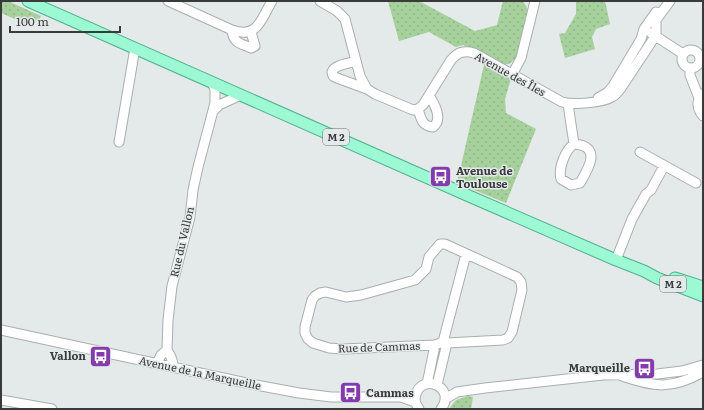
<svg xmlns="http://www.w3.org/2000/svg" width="704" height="410" font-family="Literata,serif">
	<defs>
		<pattern id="grass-dots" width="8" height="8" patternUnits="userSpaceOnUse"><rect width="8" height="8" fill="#a7d19c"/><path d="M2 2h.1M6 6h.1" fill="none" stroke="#90b487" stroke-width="1.8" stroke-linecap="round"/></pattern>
	</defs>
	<rect width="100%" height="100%" fill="#e4e9e9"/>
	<path fill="url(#grass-dots)" d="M 1,1 L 8,1 L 41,16 L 40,18 L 41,21 L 41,23 L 29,18 L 26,24 L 1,13 Z
		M 388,1 L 419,1 L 475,31 L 497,25 L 503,1 L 523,1 L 528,10 L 518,57 L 509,64 L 500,65 L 463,45 L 456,47 L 429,32 L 399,41 Z
		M 576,1 L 605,1 L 610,24 L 596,29 L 592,37 L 595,49 L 565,58 L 559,34 L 565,33 L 576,14 Z
		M 484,65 L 511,79 L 505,99 L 506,113 L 536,129 L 506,203 L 457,183 Z
		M 468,396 L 473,397 L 471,409 L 449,409 L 456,400 Z"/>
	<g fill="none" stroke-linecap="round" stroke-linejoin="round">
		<defs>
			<path id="minor" d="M 168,1 L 232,30 C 258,39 261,19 272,1
				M 320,1 L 337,11 L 345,19 L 360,76 L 367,89 L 375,94 L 413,110 L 418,109 L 423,105 L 451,60 C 458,52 464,50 474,53 L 562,102 C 573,105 602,103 612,97 C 616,95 618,92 621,88 L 656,35 L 656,20 L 670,1
				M 232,30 C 233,43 240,43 251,48 L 255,46 L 251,32
				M 651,33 L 683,54
				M682 59a9 9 0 1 1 18 0a9 9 0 1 1-18 0Z
				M 356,61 C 349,64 335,64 332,72 L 333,76 L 337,78 L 367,89
				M 690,68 L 690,75 L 699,98
				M 512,75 L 521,58 L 535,1
				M 702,94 C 696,101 697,109 703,116
				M 598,98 L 608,92 L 613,86 L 641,39 L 644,29 L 656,12
				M 568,104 L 574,144
				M 418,109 C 421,119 422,126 433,127 C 443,120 435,104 429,96
				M 213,111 L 219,105 L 241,95
				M 119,142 L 135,48
				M 574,144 C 602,146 589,168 580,183 L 571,185 L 561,179 C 558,169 565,150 574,144 Z
				M 640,152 L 696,183
				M 440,244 L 445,244 L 517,277 L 521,282 L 522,290 L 512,332 L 508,338 L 503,340 L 447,343 L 443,342 L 435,345 L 343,349 L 329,348 L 313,343 L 308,339 L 305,333 L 305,327 L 312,300 L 315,296 L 320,293 L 326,292 L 346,297 L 361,295 L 415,280 L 426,269 L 429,257 Z
				M 616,260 L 632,219 L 646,194 L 651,190 L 664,166
				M 1,330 L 251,384 L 299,393 L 331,397 L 401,397 L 415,402
				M 443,342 L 466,254
				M 167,350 L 171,357 L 174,367
				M 157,363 L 161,355 L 167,350 L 168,320 L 172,286 L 190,217 L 193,190 L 198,167 L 215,103 L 215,90 L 212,82
				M 622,376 C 654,387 672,390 703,372
				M 427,384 L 435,345
				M 437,385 L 447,343
				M 445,399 L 457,392 L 485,388 L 603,375 L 657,374 L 682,371 L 703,365
				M 1,400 L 52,409
				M 419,409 L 415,402 C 415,369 459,386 441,409"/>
			<path id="major" d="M 28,1 L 469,196 L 616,260 L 644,271 L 657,278 L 703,296
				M 675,278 L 703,287"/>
		</defs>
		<use href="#minor" stroke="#a9afae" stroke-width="11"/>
		<use href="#major" stroke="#50b38c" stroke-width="13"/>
		<use href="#minor" stroke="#fff" stroke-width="9"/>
		<use href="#major" stroke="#9df8d4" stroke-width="11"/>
	</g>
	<defs>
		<symbol id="bus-square" viewBox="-11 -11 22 22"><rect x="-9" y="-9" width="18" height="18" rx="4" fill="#853bad" stroke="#e4e9e9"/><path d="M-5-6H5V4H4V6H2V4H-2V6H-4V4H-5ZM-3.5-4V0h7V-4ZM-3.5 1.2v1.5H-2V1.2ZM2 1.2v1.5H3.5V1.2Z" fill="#fff"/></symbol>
	</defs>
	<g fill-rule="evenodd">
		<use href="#bus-square" x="428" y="164" width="25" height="25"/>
		<use href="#bus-square" x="88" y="344" width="25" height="25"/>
		<use href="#bus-square" x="632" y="356" width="25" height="25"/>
		<use href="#bus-square" x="338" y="380" width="25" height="25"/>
	</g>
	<g text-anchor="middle" stroke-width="3" stroke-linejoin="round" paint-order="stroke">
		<g fill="#e4e9e9" stroke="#6c6f6f" stroke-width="1">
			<rect x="323" y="129" width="26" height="16" rx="3"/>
			<rect x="660" y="276" width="26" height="16" rx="3"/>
		</g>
		<g font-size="10" font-weight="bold" fill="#393b3b">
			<text x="336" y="141">M 2</text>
			<text x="673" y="288">M 2</text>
		</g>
		<g font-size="11" fill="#393b3b" stroke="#e4e9e9">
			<text transform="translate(510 74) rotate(29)" y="4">Avenue des Îles</text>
			<text transform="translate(182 242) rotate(-77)" y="4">Rue du Vallon</text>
			<text transform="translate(379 347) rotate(-2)" y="4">Rue de Cammas</text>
			<text transform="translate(200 373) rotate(12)" y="4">Avenue de la Marqueille</text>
		</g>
		<g font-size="11" font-weight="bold" fill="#393b3b" stroke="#e4e9e9" text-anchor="start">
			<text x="456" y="175">Avenue de<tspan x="456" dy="13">Toulouse</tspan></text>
			<text x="86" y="360" text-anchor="end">Vallon</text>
			<text x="630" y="372" text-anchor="end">Marqueille</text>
			<text x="366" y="397">Cammas</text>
		</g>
	</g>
	<rect width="704" height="410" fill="none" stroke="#393b3b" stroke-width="4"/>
	<path d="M10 26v6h110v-6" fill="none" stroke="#393b3b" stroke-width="2"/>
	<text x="16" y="26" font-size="12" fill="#393b3b" stroke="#e4e9e9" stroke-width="3" paint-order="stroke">100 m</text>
</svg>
